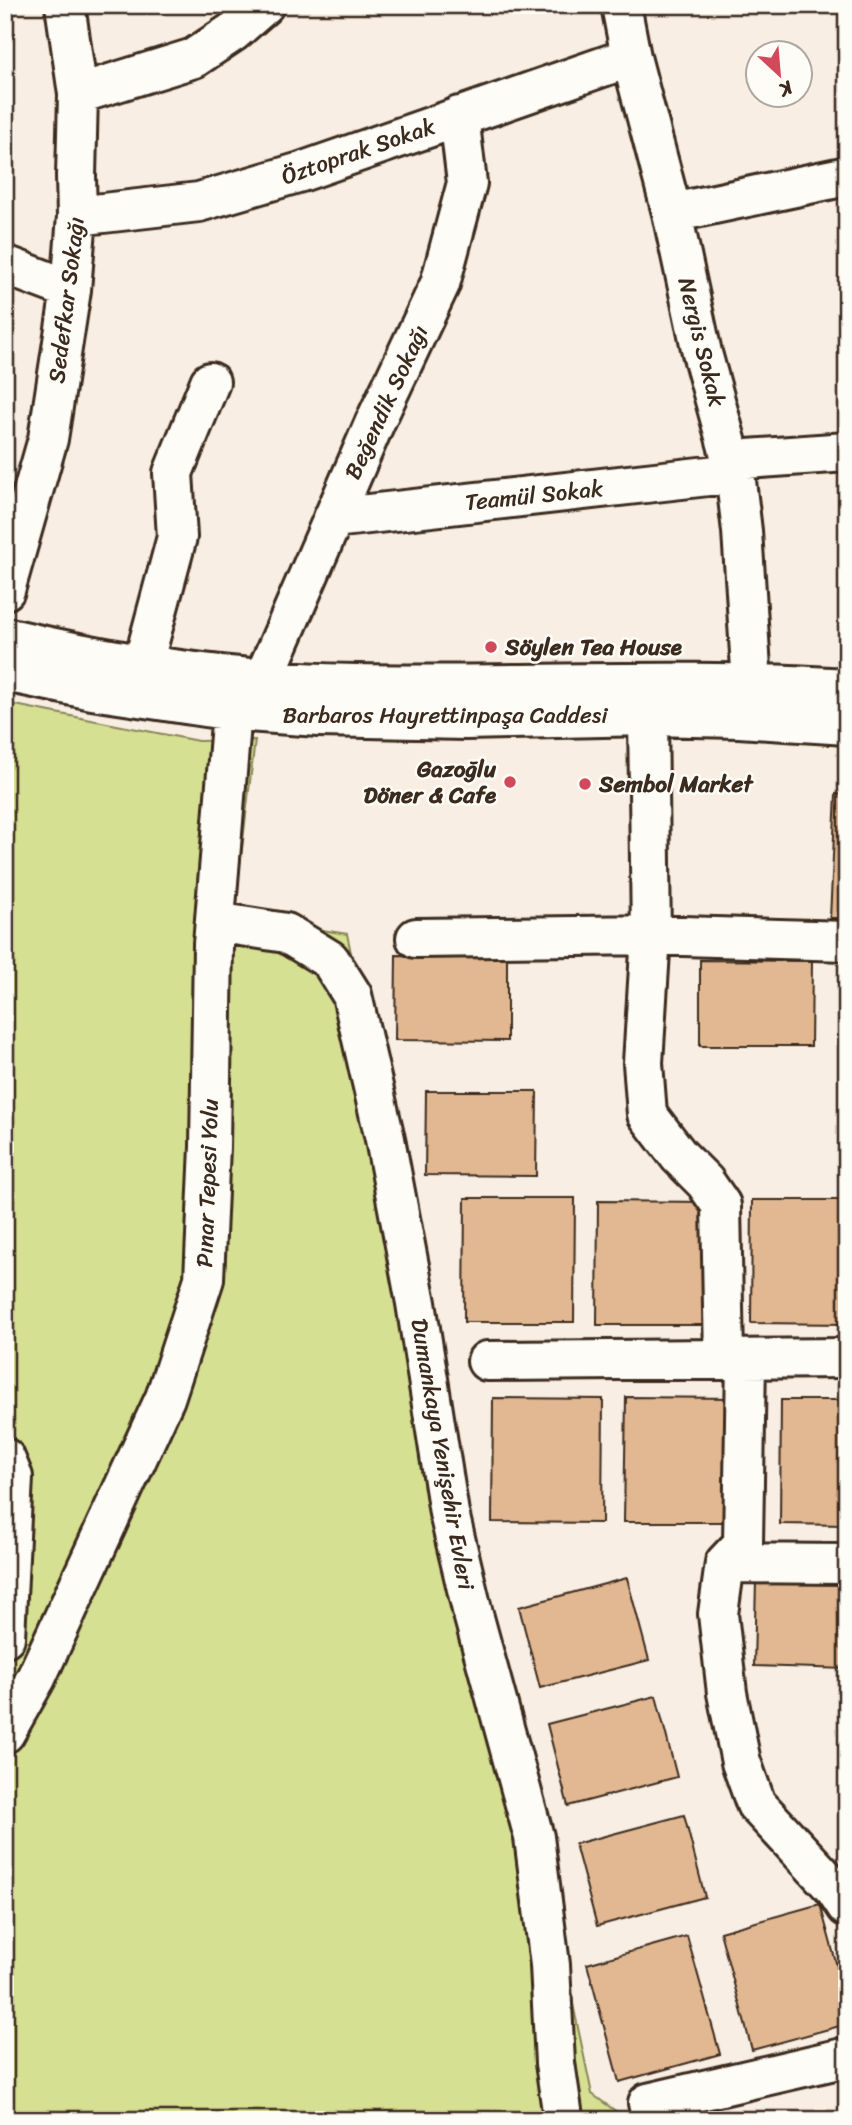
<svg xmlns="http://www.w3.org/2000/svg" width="852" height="2125" font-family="Sriracha,sans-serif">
	<rect width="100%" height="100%" fill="#f8eee3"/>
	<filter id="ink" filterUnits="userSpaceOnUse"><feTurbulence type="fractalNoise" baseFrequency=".0143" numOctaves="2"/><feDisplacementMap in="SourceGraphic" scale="14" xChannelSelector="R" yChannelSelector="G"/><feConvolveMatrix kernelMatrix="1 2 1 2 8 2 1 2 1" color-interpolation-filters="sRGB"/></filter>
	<g filter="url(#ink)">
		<path fill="#d5e092" stroke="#888558" stroke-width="2" d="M 5,703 L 198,741 L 255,740 L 234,916 L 347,934 L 592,2094 L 628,2120 L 5,2120 Z"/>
		<path fill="#e2b892" stroke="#3b2a1e" stroke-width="2" d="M 836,794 L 847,795 L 847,918 L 830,918 Z
			M 396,955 L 507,956 L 507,1041 L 395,1040 Z
			M 700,960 L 812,961 L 811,1046 L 700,1046 Z
			M 426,1091 L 537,1091 L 536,1176 L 425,1175 Z
			M 465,1198 L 575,1198 L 574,1322 L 464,1322 Z
			M 752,1200 L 847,1200 L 847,1324 L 751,1323 Z
			M 598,1201 L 708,1202 L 707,1325 L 597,1325 Z
			M 626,1397 L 735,1398 L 735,1522 L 624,1522 Z
			M 493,1398 L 603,1399 L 602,1523 L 492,1522 Z
			M 781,1400 L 847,1400 L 847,1525 L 780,1524 Z
			M 627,1578 L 649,1660 L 540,1688 L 519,1607 Z
			M 756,1581 L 847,1584 L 847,1669 L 754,1666 Z
			M 656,1696 L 677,1777 L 568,1806 L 547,1724 Z
			M 684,1815 L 705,1897 L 597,1926 L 575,1844 Z
			M 820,1904 L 847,2003 L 847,2024 L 752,2050 L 720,1932 Z
			M 687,1936 L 720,2054 L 619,2082 L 587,1964 Z"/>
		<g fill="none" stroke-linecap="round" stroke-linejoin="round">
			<defs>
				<path id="minor" d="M 621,5 L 631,57 L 672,213 L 702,353 L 735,473 L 742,531 L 752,684
					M 78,94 L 194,58 L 233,32 L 264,5
					M 672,213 L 847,176
					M 77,216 L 199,202 L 301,172 L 631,57
					M 5,265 L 71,290
					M 732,460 L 847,452
					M 333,518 L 735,473
					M 5,590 L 48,439 L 71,290 L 77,216 L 76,176 L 78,94 L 65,5
					M 5,637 C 119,664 238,682 356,684 C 519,687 684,677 847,688
					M 143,664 L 177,537 L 173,473 L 210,382
					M 5,672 L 92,690 L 232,711 L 319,717 L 466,720 L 648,716 L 739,718 L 847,725
					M 264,678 L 375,422 L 440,284 L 467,183 L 459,116
					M 648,716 L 651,935 L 643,1063 L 647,1114 L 679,1156 L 705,1182 L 721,1205 L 724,1358
					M 215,922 L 286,933 L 330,960 L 352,995 L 385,1139 L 416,1303 L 449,1513 L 473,1614 L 534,1837 L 550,1965 L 555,2063 L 563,2117
					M 416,938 L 651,935 L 847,941
					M 746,1359 L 743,1544 L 725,1563 L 718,1614 L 727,1693 L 741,1762 L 756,1804 L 835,1889 L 847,1907
					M 487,1361 L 847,1358
					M 5,1458 L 13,1477 L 5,1637
					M 725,1563 L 847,1564
					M 5,1733 L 36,1678 L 165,1398 L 204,1279 L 210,1147 L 213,944 L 232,711 L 238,677
					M 648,2103 L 847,2057"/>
			</defs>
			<use href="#minor" stroke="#3b2a1e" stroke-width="44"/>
			<use href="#minor" stroke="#fdfcf7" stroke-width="38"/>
		</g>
	</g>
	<g fill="#d1495b" stroke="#fdfcf7" stroke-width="2.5">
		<circle cx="491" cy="647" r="7"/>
		<circle cx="510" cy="782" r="7"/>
		<circle cx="585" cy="784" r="7"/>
	</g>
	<g text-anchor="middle" stroke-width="5" stroke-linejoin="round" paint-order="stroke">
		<g font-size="23" fill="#3b2a1e" stroke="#fdfcf7">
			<text transform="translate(358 151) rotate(-19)" y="8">Öztoprak Sokak</text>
			<text transform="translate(66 300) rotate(-83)" y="8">Sedefkar Sokağı</text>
			<text transform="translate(702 342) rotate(76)" y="8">Nergis Sokak</text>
			<text transform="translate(386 402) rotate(-65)" y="8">Beğendik Sokağı</text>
			<text transform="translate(534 495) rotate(-6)" y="8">Teamül Sokak</text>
			<text x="445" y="723">Barbaros Hayrettinpaşa Caddesi</text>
			<text transform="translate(207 1183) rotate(-88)" y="8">Pınar Tepesi Yolu</text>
			<text transform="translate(443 1454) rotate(80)" y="8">Dumankaya Yenişehir Evleri</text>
		</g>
		<g font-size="23" font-weight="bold" fill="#3b2a1e" stroke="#fdfcf7" text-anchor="start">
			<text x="505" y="655">Söylen Tea House</text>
			<text x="496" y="777" text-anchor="end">Gazoğlu<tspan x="496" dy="26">Döner &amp; Cafe</tspan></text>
			<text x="599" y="792">Sembol Market</text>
		</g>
	</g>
	<rect width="852" height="2125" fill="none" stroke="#fdfcf7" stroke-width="28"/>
	<rect x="14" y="14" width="824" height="2097" fill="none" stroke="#3b2a1e" stroke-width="2.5" filter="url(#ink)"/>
	<g transform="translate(779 74) rotate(154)"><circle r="33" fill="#fdfcf7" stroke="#afa8a0" stroke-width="2"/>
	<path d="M0-5L12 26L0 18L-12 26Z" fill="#d1495b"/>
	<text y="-10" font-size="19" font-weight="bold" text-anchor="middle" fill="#3b2a1e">K</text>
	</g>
</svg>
